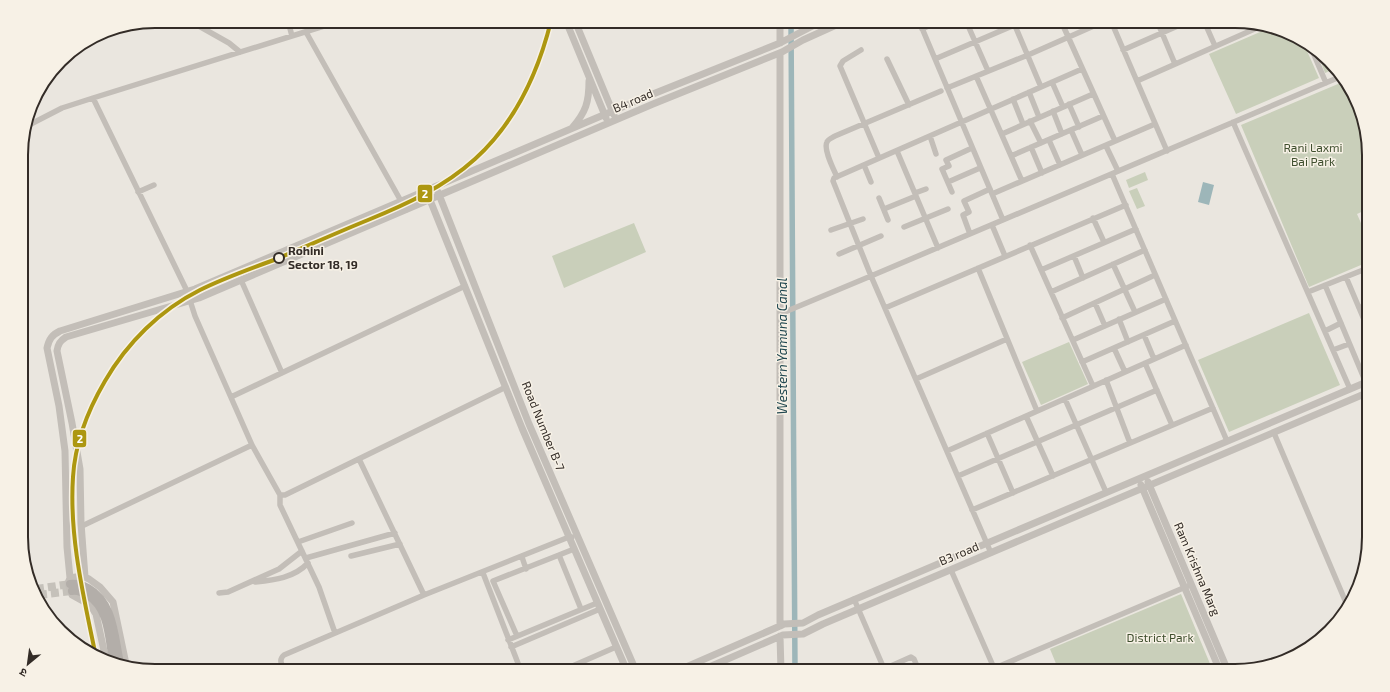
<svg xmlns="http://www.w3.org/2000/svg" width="1390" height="692" font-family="'Exo 2','Noto Sans Devanagari',sans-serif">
	<rect width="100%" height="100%" fill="#eae6df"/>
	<path fill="#c9cfba" d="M 1267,29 L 1294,35 L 1303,42 L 1319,78 L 1236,114 L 1209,54 Z
		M 1318,54 L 1335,69 L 1325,73 Z
		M 1345,81 L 1368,138 L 1368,209 L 1357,214 L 1368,239 L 1368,262 L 1309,287 L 1241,125 Z
		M 1145,172 L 1148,180 L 1129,188 L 1126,180 Z
		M 1137,188 L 1145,206 L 1137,209 L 1129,191 Z
		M 634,223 L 646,252 L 564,288 L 552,256 Z
		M 1309,313 L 1340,385 L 1229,432 L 1198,360 Z
		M 1069,342 L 1088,384 L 1041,405 L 1022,362 Z
		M 1181,594 L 1213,671 L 1059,671 L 1050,649 Z"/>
	<path fill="#9db6b9" d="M 1203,182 L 1214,185 L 1209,205 L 1198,202 Z"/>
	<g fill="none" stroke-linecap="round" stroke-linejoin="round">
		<path stroke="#9db6b9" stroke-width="5.5" d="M 791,21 L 795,671"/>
		<path stroke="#c5c1ba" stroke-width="8" stroke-dasharray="8 4" stroke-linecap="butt" d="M 36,589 L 70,584
			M 39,595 L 72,591"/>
		<path stroke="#c3beb8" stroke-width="5.5" d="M 190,21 L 229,43 L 240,52
			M 288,21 L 292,36
			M 919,21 L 1003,220
			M 966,21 L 988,71
			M 1013,21 L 1041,87
			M 1061,21 L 1115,141
			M 1111,21 L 1167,151
			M 1157,21 L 1175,64
			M 1204,21 L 1215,46
			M 922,29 L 939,21
			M 306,32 L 406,210
			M 861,50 L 843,61 L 840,66 L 879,158
			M 1123,50 L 1189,21
			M 1312,50 L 1326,83
			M 887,59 L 909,105
			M 935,59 L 1024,21
			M 976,76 L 1022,181
			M 1137,81 L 1259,27
			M 1052,82 L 1063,107
			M 947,88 L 1028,55 L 1105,21
			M 1029,92 L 1039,117
			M 93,98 L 187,291 L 195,316 L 252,445 L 280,495 L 285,495 L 506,387
			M 1013,99 L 1023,124
			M 1069,104 L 1079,127
			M 1053,111 L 1062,134
			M 1030,121 L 1041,143
			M 1233,122 L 1350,389
			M 27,126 L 62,108 L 93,98 L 340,21
			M 1071,130 L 1082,155
			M 1002,134 L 1093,94
			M 930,136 L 936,154
			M 1049,140 L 1060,165
			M 1106,146 L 1118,171
			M 1031,147 L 1042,173
			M 897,151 L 938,248
			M 1011,156 L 1103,116
			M 864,165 L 871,182
			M 1112,174 L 1227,441
			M 837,177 C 834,170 823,149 827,142 C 828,139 832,138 835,136 L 941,91
			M 948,182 L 980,168
			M 138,192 L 154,185
			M 952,192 L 942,169 L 949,166 L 946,160 L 972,148
			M 915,193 L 926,189
			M 992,194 L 1155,124
			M 879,198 L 888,220
			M 884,209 L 916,196
			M 1093,218 L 1104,242
			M 992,225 L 1005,256
			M 904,227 L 948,209
			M 831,230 L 863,219
			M 970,234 L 963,215 L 969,212 L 964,201 L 990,189
			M 1030,245 L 1093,386
			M 839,254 L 881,236
			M 1074,256 L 1083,278
			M 1113,264 L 1135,312
			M 978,268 L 1037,411
			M 1041,270 L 1136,229
			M 1346,277 L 1368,329
			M 241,280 L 282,373
			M 1325,285 L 1366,383
			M 1051,292 L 1145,250
			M 1308,292 L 1368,268
			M 1095,303 L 1105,326
			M 885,308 L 1126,205
			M 1359,308 L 1368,305
			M 780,314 L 871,276 L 833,181 L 834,178 L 1082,69
			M 1062,318 L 1155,275
			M 1119,319 L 1128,342
			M 1325,331 L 1341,323
			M 1144,335 L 1154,359
			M 1073,340 L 1166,299
			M 1114,348 L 1125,372
			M 1333,350 L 1349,344
			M 1082,362 L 1175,321
			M 1145,363 L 1172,425
			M 916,379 L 1007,339
			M 1106,380 L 1130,443
			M 231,397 L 465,286
			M 1065,399 L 1106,492
			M 1026,416 L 1053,476
			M 987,433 L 1013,493
			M 1274,433 L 1347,605
			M 947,451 L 1186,345
			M 359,459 L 424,595
			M 958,476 L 1157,390
			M 280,495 L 280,505 L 319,587 L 335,633
			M 972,510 L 1213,408
			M 82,526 L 252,445
			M 298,542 L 352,523
			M 574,549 L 559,555 L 581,609
			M 991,553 L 871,276 L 1342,76
			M 351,556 L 400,544
			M 522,557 L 526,569
			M 306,558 L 395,533
			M 951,570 L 994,668
			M 483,573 L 521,671
			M 255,582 C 274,580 294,578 308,563
			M 219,593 L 228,592 L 279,569 L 302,551
			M 854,599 L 885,671
			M 517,636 L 493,581 L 559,555
			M 508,640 L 597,603
			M 511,647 L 600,609
			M 884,669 L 911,657 L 914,659 L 919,671
			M 285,671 C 282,665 278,660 284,655 L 424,595 L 569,537 L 572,537
			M 561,671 L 616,647
			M 988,671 L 1188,586"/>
		<path stroke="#c3beb8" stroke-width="7" d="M 566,21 L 606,118
			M 575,21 L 614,115
			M 780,21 L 780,43
			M 780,53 L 780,626
			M 572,128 C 586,112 589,102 589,81
			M 438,192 L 529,424 L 636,671
			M 428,195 L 522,428 L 627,671
			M 1148,482 L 1228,671
			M 1141,485 L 1220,671
			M 85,577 L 81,523 L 80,469 L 72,423 L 57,351 C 58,344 60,341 66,337 L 199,298 L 653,104 L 782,52 L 803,40 L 845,21
			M 70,578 L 67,547 L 65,451 L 59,406 L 47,348 C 49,339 52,335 60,331 L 195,289 L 648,96 L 780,43 L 822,21
			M 780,636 L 781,671
			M 106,660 L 96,614 L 90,605 L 72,595 L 68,583 L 70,578 L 82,576 L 89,579 L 100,587 L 113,602 L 126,664
			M 677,671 L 780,626 L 784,624 L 803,623 L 818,615 L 1369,381
			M 700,671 L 783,635 L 803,634 L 823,624 L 1369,392"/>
		<path stroke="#b3aea9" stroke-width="8" d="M 70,584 C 77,583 82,585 88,588 C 114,603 114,636 120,663
			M 72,591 C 78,590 82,592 87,595 C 109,607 109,639 113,661"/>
		<defs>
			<path id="metro-1" d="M 96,657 C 84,598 69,538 73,477 C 75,443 88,410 105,381 C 127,343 160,310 200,290 C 224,278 249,269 274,260 C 305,247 336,233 368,220 C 407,204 444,187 475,159 C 516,122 538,73 551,21"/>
		</defs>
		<use href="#metro-1" stroke="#f7f1e6" stroke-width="7"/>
		<use href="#metro-1" stroke="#ad9710" stroke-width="4"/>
	</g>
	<circle fill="#f7f1e6" stroke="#332c27" stroke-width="2" cx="279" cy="258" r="5"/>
	<g text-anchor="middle" stroke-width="3" stroke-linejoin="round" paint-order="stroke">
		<g font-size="12" fill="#332c27" stroke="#f7f1e6">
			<text transform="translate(633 101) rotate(-23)" y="4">B4 road</text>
			<text transform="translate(543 426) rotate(68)" y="4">Road Number B-7</text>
			<text transform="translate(959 554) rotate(-23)" y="4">B3 road</text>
			<text transform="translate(1197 569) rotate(67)" y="4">Ram Krishna Marg</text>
		</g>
		<g font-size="12" fill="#3f4f2e" stroke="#f7f1e6">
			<text x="1313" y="152">Rani Laxmi<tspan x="1313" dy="14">Bai Park</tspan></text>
			<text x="1160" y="642">District Park</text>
		</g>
		<g font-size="12" font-weight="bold" fill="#332c27" stroke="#f7f1e6" text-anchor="start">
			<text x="288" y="255">Rohini<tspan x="288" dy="14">Sector 18, 19</tspan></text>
		</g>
		<g font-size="13" font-style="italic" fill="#214850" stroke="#f7f1e6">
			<text transform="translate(782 346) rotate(-90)" y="5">Western Yamuna Canal</text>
		</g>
	</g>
	<path d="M0 0H1390V692H0ZM155 28H1235A127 127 0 0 1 1362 155V537A127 127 0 0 1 1235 664H155A127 127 0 0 1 28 537V155A127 127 0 0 1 155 28Z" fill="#f7f1e6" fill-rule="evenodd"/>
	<path fill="none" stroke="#332c27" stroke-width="2" d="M155 28H1235A127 127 0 0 1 1362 155V537A127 127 0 0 1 1235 664H155A127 127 0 0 1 28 537V155A127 127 0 0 1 155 28Z"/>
	<g stroke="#f7f1e6" stroke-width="1.5">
		<rect x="417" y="184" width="16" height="19" rx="4" fill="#ad9710"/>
		<rect x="72" y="429" width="15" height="19" rx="4" fill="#ad9710"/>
	</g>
	<g font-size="11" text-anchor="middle" font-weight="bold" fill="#fff">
		<text x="425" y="198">2</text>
		<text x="80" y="443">2</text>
	</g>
	<g transform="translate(28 664) rotate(209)" stroke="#f7f1e6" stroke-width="3" paint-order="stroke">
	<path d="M0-3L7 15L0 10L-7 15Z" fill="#332c27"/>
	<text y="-6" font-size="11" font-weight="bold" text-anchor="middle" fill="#332c27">उ</text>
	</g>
</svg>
